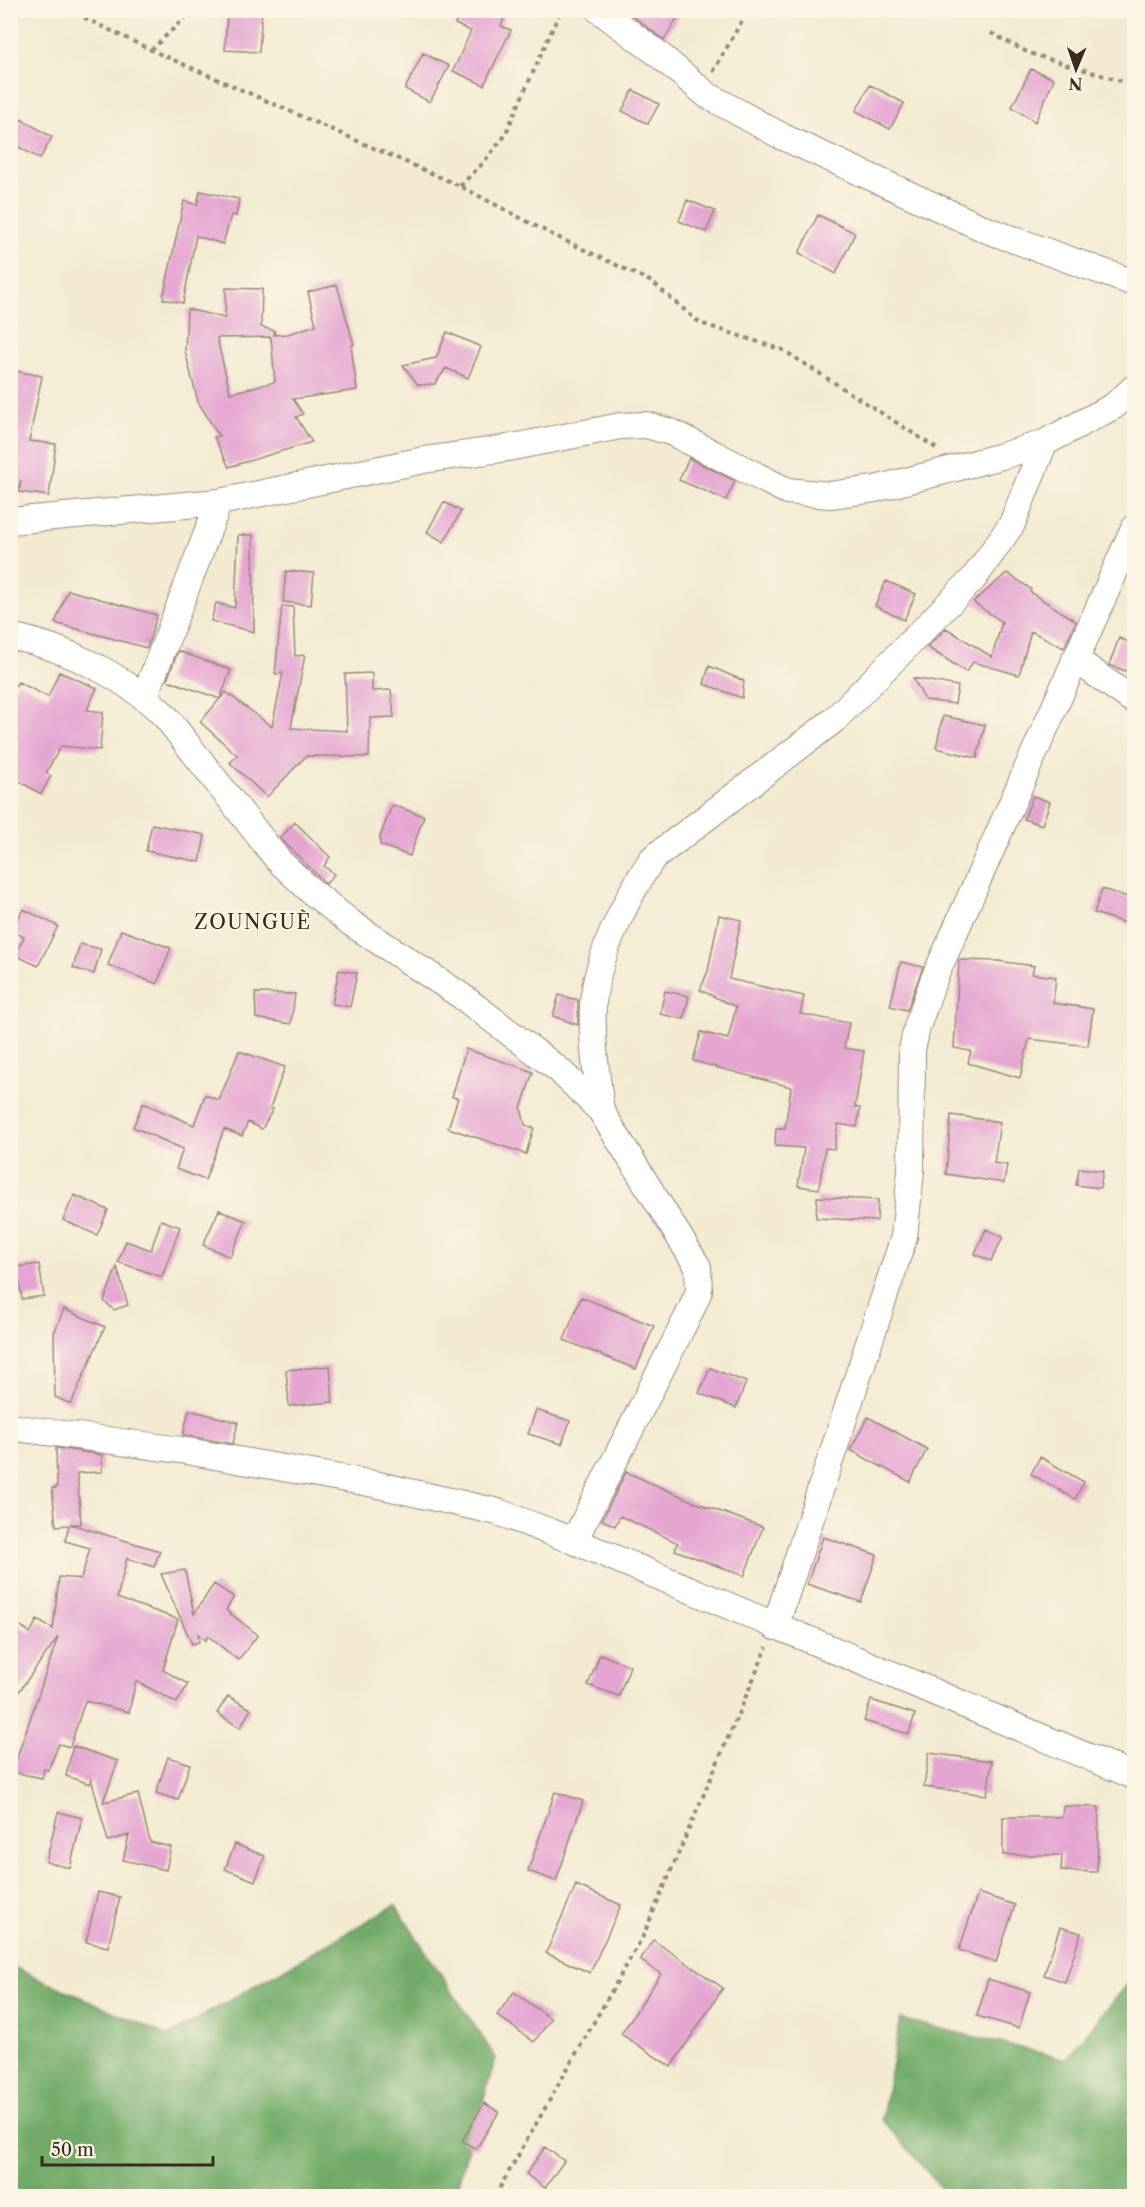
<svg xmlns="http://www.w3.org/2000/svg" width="1145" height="2207" font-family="'Libre Caslon Text',serif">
	<rect width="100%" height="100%" fill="#fcf5e5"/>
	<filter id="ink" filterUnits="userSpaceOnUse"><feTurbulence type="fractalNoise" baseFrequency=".0167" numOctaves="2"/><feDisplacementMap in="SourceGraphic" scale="12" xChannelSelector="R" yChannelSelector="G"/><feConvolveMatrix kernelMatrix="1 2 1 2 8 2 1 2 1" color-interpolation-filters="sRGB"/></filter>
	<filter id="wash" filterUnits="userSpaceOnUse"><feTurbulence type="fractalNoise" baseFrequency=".008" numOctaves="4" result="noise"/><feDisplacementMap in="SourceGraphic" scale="24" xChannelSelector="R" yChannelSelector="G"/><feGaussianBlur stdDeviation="1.35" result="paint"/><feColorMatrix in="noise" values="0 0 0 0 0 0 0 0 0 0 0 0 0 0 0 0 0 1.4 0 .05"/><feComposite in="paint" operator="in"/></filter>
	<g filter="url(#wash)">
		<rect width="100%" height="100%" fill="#f3ead1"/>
		<path fill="#71aa68" stroke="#566a43" stroke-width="1.5" d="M 395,1905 L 496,2058 L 454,2196 L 11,2196 L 11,1966 L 168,2036 Z
			M 1134,1976 L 1134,2196 L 948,2196 L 882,2119 L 900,2019 L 1066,2059 Z"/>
		<g id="blocks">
			<path fill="#e4a5d1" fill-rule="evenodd" d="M 227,10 L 262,10 L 259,52 L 225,50 Z
				M 460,10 L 507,10 L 501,26 L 511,30 L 484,85 L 453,71 L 471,31 L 455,24 Z
				M 625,10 L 682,10 L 664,40 Z
				M 423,53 L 449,66 L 430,102 L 405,89 Z
				M 1031,69 L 1054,79 L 1035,122 L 1012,107 Z
				M 870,85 L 904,103 L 890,129 L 856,111 Z
				M 633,90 L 659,104 L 648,124 L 622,111 Z
				M 21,119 L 52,137 L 40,159 L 10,142 Z
				M 200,191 L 239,199 L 236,216 L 231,215 L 223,244 L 196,236 L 183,303 L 163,299 L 184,201 L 197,205 Z
				M 687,200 L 715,211 L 706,232 L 679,221 Z
				M 818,215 L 855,233 L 836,274 L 799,253 Z
				M 337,285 L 354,345 L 351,346 L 357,390 L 293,399 L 303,414 L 296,417 L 312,442 L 229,467 L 214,437 L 219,436 L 198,402 L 185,351 L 187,309 L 225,318 L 226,288 L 262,289 L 261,327 L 275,331 L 274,335 L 288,334 L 316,325 L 308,292 ZM 271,337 L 275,382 L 230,393 L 217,338 Z
				M 447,332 L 481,347 L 468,378 L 446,368 L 435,384 L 418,385 L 403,365 L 436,358 Z
				M 10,370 L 42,376 L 29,441 L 56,444 L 49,496 L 19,492 L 21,480 L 19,487 L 10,486 Z
				M 689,458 L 735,481 L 726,500 L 679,480 Z
				M 444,502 L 461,511 L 444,542 L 427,532 Z
				M 238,535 L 253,535 L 254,632 L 211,621 L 216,603 L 235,608 Z
				M 286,571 L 314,573 L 311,605 L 283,602 Z
				M 1007,573 L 1031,589 L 1030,592 L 1076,621 L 1064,648 L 1031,631 L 1019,675 L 973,662 L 966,672 L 927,647 L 946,628 L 992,657 L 1002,622 L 973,602 Z
				M 886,581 L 916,594 L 904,620 L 875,606 Z
				M 68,590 L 157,615 L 147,648 L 55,623 Z
				M 282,606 L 293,607 L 295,656 L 305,655 L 291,728 L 347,731 L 345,674 L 372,673 L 372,691 L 391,690 L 394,717 L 370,718 L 369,757 L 306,756 L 267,797 L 230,763 L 237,755 L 200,722 L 226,692 L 272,727 L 283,673 L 275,674 Z
				M 1119,638 L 1134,644 L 1134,674 L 1109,665 Z
				M 178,651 L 231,670 L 220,699 L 167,680 Z
				M 709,666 L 744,681 L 742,698 L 704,684 Z
				M 59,672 L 97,688 L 87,710 L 103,712 L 100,750 L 61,746 L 46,773 L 51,776 L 41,794 L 10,776 L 10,767 L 18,754 L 10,749 L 10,694 L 18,682 L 48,697 Z
				M 913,678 L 958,686 L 955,704 L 925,700 Z
				M 943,716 L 985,725 L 977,758 L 936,748 Z
				M 1033,796 L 1050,802 L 1042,825 L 1024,819 Z
				M 392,805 L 424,816 L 410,856 L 380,845 L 380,837 Z
				M 295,822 L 330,857 L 324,866 L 334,874 L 326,884 L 280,838 Z
				M 152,824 L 205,835 L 200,862 L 146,851 Z
				M 1102,889 L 1134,899 L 1134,926 L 1094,913 Z
				M 23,909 L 58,926 L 38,966 L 15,955 L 24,937 L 12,931 Z
				M 719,915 L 741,920 L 729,979 L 804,996 L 800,1014 L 849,1023 L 844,1048 L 864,1051 L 855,1107 L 860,1108 L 857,1127 L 838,1124 L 834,1149 L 825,1148 L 819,1189 L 798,1186 L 804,1148 L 775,1146 L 776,1128 L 785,1128 L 791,1087 L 693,1061 L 701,1032 L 728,1039 L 736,1007 L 700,990 L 708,971 Z
				M 121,930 L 171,948 L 157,984 L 108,965 Z
				M 80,944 L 101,949 L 94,974 L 73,968 Z
				M 959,960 L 998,961 L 1034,966 L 1032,974 L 1056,977 L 1053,1003 L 1093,1009 L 1088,1046 L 1029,1039 L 1020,1078 L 968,1063 L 971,1051 L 954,1048 Z
				M 901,962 L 923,967 L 907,1010 L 890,1006 Z
				M 339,970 L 357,973 L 350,1007 L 332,1004 Z
				M 665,991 L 689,996 L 684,1019 L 660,1014 Z
				M 255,993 L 295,994 L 291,1024 L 256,1018 Z
				M 559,995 L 578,1000 L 578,1025 L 553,1016 Z
				M 466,1049 L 533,1072 L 521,1108 L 525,1125 L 534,1128 L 526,1154 L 448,1128 L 458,1098 L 452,1097 Z
				M 239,1051 L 285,1067 L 270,1108 L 273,1109 L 262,1129 L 248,1122 L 242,1136 L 224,1129 L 205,1180 L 176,1169 L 183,1149 L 133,1127 L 143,1103 L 194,1125 L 205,1095 L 219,1100 Z
				M 951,1115 L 1000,1122 L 994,1163 L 1007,1165 L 1004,1183 L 946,1174 Z
				M 1079,1168 L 1103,1171 L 1100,1188 L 1076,1185 Z
				M 74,1195 L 108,1210 L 97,1235 L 63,1220 Z
				M 817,1197 L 878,1200 L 877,1221 L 816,1218 Z
				M 219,1210 L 246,1221 L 230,1257 L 203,1245 Z
				M 161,1220 L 180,1227 L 162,1277 L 118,1262 L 126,1241 L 151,1250 Z
				M 986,1229 L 1003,1237 L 991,1261 L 975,1254 Z
				M 39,1264 L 44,1296 L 22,1299 L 17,1267 Z
				M 117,1267 L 128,1305 L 114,1310 L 104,1301 Z
				M 581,1297 L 654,1326 L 636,1369 L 564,1340 Z
				M 64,1309 L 105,1327 L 71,1404 L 55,1397 L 54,1333 Z
				M 330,1366 L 333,1402 L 289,1406 L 286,1370 Z
				M 710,1368 L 746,1382 L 736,1408 L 699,1393 Z
				M 189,1410 L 238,1422 L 233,1444 L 183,1435 Z
				M 536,1410 L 570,1421 L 562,1444 L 528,1434 Z
				M 868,1417 L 927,1449 L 910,1482 L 850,1450 Z
				M 56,1448 L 102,1455 L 102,1472 L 77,1473 L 81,1524 L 70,1524 L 160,1551 L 154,1567 L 127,1558 L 117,1598 L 178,1619 L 163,1670 L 188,1684 L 177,1703 L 136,1681 L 129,1712 L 85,1701 L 70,1747 L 59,1744 L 48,1770 L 44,1769 L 42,1778 L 12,1772 L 58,1637 L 10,1704 L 10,1619 L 30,1633 L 37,1620 L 53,1629 L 59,1577 L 81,1579 L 90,1548 L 65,1541 L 69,1525 L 56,1526 L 52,1488 L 57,1488 Z
				M 1040,1457 L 1084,1482 L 1075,1499 L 1031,1474 Z
				M 626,1472 L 694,1502 L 763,1527 L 744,1576 L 675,1550 L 678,1543 L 620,1516 L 615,1526 L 602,1520 Z
				M 823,1537 L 877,1555 L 861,1602 L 807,1584 Z
				M 185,1570 L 194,1614 L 214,1584 L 234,1597 L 226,1610 L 258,1635 L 238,1660 L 208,1636 L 206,1640 L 198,1634 L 199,1642 L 192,1644 L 161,1574 Z
				M 600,1654 L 630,1666 L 619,1696 L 588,1685 Z
				M 228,1696 L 251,1709 L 240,1728 L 217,1713 Z
				M 871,1700 L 915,1714 L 909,1734 L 864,1721 Z
				M 73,1746 L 118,1761 L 103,1802 L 138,1794 L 150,1842 L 171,1847 L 166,1870 L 123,1860 L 129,1835 L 108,1841 L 91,1778 L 90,1784 L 66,1776 Z
				M 929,1753 L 992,1761 L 987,1795 L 924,1787 Z
				M 168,1757 L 190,1764 L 178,1800 L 156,1793 Z
				M 555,1792 L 583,1801 L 556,1881 L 528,1871 Z
				M 1063,1806 L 1099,1807 L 1097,1872 L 1061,1871 L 1062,1855 L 1003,1855 L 1003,1817 L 1062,1817 Z
				M 58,1812 L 82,1818 L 70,1868 L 46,1862 Z
				M 235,1844 L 265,1856 L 255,1881 L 225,1869 Z
				M 576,1885 L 621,1905 L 590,1973 L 546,1953 Z
				M 98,1892 L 120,1897 L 108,1947 L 86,1942 Z
				M 978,1893 L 1015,1905 L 996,1962 L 959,1950 Z
				M 1060,1927 L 1081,1933 L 1065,1982 L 1044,1975 Z
				M 653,1940 L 723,1988 L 671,2067 L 621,2034 L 661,1974 L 640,1960 Z
				M 988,1979 L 1030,1992 L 1019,2028 L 977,2016 Z
				M 514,1992 L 551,2019 L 534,2042 L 497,2015 Z
				M 484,2103 L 499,2112 L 476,2149 L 462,2141 Z
				M 545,2147 L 564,2161 L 545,2188 L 526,2174 Z"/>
		</g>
	</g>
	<g filter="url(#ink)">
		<use href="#blocks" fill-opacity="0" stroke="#978a78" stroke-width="1.5"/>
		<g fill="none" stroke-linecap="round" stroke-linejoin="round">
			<defs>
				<path id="minor" d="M 599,10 L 657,53 L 707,95 L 783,137 L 987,230 L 1134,283
					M 10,521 L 219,502 L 424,460 L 502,449 L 621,426 L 646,425 L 671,432 L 787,491 L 830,495 L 875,489 L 1002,456 L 1044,443 L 1114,406 L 1134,388
					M 10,636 C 65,647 127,677 166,717 L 278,860 L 311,891 L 351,923 L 460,995 L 559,1070 L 601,1111 L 698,1267 L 699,1291 L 691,1310 L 574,1541
					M 1075,659 L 1134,701
					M 145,696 L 219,502
					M 601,1111 C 597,1076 591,1040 593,1004 C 596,958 627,897 652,859 L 834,720 L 974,578 L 1012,524 L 1044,443
					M 10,1427 L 181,1450 L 374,1484 L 498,1512 L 574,1541 L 1134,1776
					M 775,1627 L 904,1237 L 911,1171 L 912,1050 L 917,1027 L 933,981 L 1134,528"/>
			</defs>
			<use href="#minor" stroke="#978a78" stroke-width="28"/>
			<path stroke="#978a78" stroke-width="4" stroke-dasharray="4.5 4.5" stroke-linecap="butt" d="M 68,10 L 151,50 L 460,186 L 551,234 L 652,282 L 700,323 L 783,350 L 936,448
				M 991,33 L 1029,53 L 1134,85
				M 151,50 L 193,10
				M 713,72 L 748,10
				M 460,186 L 483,163 L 504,137 L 561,10
				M 495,2196 L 643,1936 L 767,1647"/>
			<use href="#minor" stroke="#fff" stroke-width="26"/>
		</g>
	</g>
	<g text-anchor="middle" stroke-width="4.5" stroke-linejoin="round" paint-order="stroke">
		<g font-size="20" letter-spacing="1.5" fill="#3b2a1e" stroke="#fcf5e5">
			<text x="253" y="929">ZOUNGUÈ</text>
		</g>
	</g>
	<rect width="1145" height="2207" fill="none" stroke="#fcf5e5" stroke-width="36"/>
	<g transform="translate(1076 69) rotate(182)" stroke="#fcf5e5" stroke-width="4.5" paint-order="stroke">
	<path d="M0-4.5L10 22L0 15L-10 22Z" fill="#3b2a1e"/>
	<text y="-9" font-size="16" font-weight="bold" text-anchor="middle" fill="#3b2a1e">N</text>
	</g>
	<path d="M42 2156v9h171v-9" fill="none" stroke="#3b2a1e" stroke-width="3"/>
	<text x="51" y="2156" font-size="18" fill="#3b2a1e" stroke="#fcf5e5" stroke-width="4.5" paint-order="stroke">50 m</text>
</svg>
